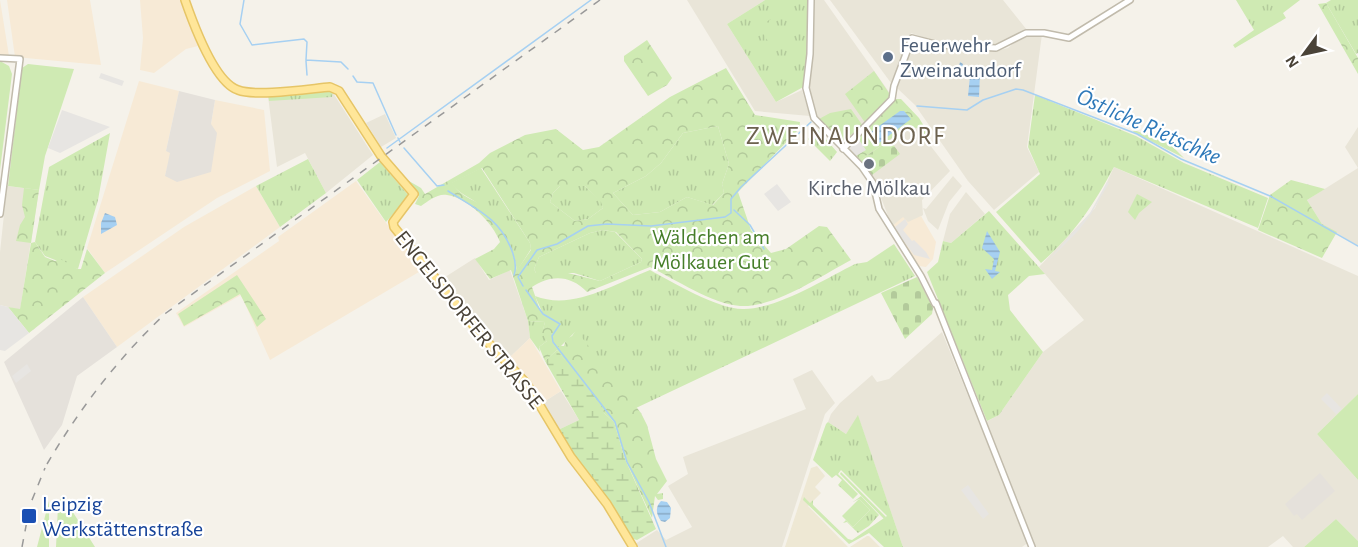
<svg xmlns="http://www.w3.org/2000/svg" width="1358" height="547" font-family="'Alegreya Sans',sans-serif">
	<defs>
		<pattern id="grass-tufts" width="24" height="20" patternUnits="userSpaceOnUse" patternTransform="scale(1.5)"><rect width="24" height="20" fill="#cfeab3"/><path d="M3 7l-1-3M5 7V3M7 7l1-3M15 17l-1-3M17 17v-4M19 17l1-3" fill="none" stroke="#b3ca9b"/></pattern>
		<pattern id="forest-crowns" width="20" height="18" patternUnits="userSpaceOnUse" patternTransform="scale(1.5)"><rect width="20" height="18" fill="#cfeab3"/><path d="M2 6a3 3 0 1 1 6 0M12 15a3 3 0 1 1 6 0" fill="none" stroke="#b3ca9b"/></pattern>
		<pattern id="wetland-marsh" width="20" height="14" patternUnits="userSpaceOnUse" patternTransform="scale(1.5)"><rect width="20" height="14" fill="#cfeab3"/><path d="M1 5h8M5 5V1M11 12h8M15 12V8" fill="none" stroke="#b3ca9b"/></pattern>
		<pattern id="cemetery-stones" width="16" height="16" patternUnits="userSpaceOnUse" patternTransform="scale(1.5)"><rect width="16" height="16" fill="#cfeab3"/><path d="M2 7V4a2 2 0 0 1 4 0v3zM10 15v-3a2 2 0 0 1 4 0v3z" fill="#b3ca9b"/></pattern>
		<pattern id="water-rules" width="6" height="5" patternUnits="userSpaceOnUse" patternTransform="scale(1.5)"><rect width="6" height="5" fill="#a6d0f2"/><path d="M0 2.5h6" fill="none" stroke="#89aac5"/></pattern>
	</defs>
	<rect width="100%" height="100%" fill="#f5f2ea"/>
	<path fill="#e9e5d8" d="M 687,0 L 765,0 L 727,24 L 776,102 L 802,90 L 810,116 L 755,111 Z
		M 813,0 L 824,0 L 889,92 L 950,171 L 922,200 L 923,215 L 914,221 L 892,226 L 873,177 L 817,119 L 809,85 L 813,54 Z
		M 830,0 L 1003,0 L 1027,30 L 996,46 L 941,43 L 911,33 L 891,83 Z
		M 1031,34 L 1042,34 L 1027,147 L 1039,172 L 994,210 L 968,181 L 915,105 L 897,88 L 912,46 L 917,42 L 996,51 L 1008,48 L 1021,37 Z
		M 333,93 L 373,155 L 326,193 L 305,153 L 277,167 L 268,96 Z
		M 385,114 L 396,138 L 381,147 L 366,123 Z
		M 1358,127 L 1358,168 L 1345,147 Z
		M 1114,167 L 1358,276 L 1358,394 L 1317,434 L 1358,480 L 1358,541 L 1336,519 L 1304,547 L 1293,547 L 1283,536 L 1268,547 L 1035,547 L 1033,539 L 1022,547 L 903,547 L 858,416 L 846,434 L 828,422 L 831,414 L 840,403 L 872,375 L 877,382 L 889,379 L 942,332 L 980,425 L 999,415 L 1043,352 L 1084,320 L 1039,267 L 1095,208 Z
		M 1358,168 L 1358,246 L 1322,224 L 1307,200 Z
		M 953,176 L 962,186 L 949,202 L 938,230 L 928,221 L 923,208 L 926,209 Z
		M 7,186 L 39,190 L 20,310 L 0,305 L 0,252 Z
		M 966,192 L 985,214 L 951,243 L 943,241 L 950,214 Z
		M 475,258 L 489,280 L 510,270 L 528,321 L 530,338 L 508,359 L 486,337 L 442,279 Z
		M 812,370 L 835,403 L 825,414 L 782,547 L 637,547 L 635,544 L 657,530 L 666,540 L 692,527 L 668,486 L 688,474 L 683,457 L 806,409 L 793,379 Z
		M 561,391 L 579,420 L 558,430 L 542,403 Z"/>
	<path fill="#f7ead6" d="M 0,0 L 9,56 L 0,55 Z
		M 7,0 L 90,0 L 101,65 L 15,57 Z
		M 140,0 L 180,0 L 198,46 L 186,49 L 154,73 L 140,70 L 143,38 Z
		M 139,81 L 179,91 L 166,151 L 171,152 L 165,176 L 211,124 L 215,100 L 264,110 L 270,171 L 217,198 L 105,273 L 87,248 Z
		M 356,181 L 389,227 L 424,269 L 270,360 L 241,295 L 184,327 L 176,313 L 279,241 L 278,237 Z
		M 256,186 L 280,227 L 117,347 L 83,297 L 184,227 Z
		M 921,216 L 936,242 L 933,259 L 926,267 L 919,266 L 892,226 L 903,217 L 908,222 Z
		M 530,338 L 561,391 L 542,403 L 508,359 Z"/>
	<path fill="#e5e1db" d="M 179,91 L 215,100 L 211,124 L 217,133 L 211,172 L 177,182 L 165,176 L 170,153 L 166,151 Z
		M 83,297 L 117,347 L 77,376 L 62,425 L 44,450 L 4,362 Z
		M 1320,473 L 1335,491 L 1302,520 L 1297,514 L 1294,516 L 1285,504 Z"/>
	<path fill="#eee8d4" d="M 817,466 L 825,476 L 815,487 L 821,493 L 808,506 L 848,547 L 785,547 L 811,468 Z
		M 869,536 L 880,547 L 850,547 L 867,536 Z"/>
	<path fill="url(#grass-tufts)" d="M 765,0 L 808,0 L 809,54 L 805,86 L 776,102 L 727,24 Z
		M 1236,0 L 1300,0 L 1283,13 L 1286,18 L 1235,48 L 1233,45 L 1254,30 Z
		M 1331,0 L 1358,0 L 1358,53 L 1356,54 L 1326,3 Z
		M 329,90 L 333,91 L 332,97 L 269,101 L 268,93 Z
		M 1035,95 L 1136,136 L 1184,163 L 1268,198 L 1258,228 L 1114,167 C 1093,206 1075,233 1041,263 L 996,212 L 1040,174 L 1028,147 Z
		M 718,126 L 729,164 L 722,184 L 724,193 L 712,205 L 687,197 L 660,212 L 633,215 L 613,193 L 646,176 L 661,163 L 683,133 Z
		M 818,130 L 837,152 L 830,161 L 808,139 Z
		M 1134,130 L 1169,143 L 1184,158 L 1133,132 Z
		M 110,133 L 98,200 L 78,269 L 45,256 L 35,242 L 49,167 Z
		M 308,159 L 326,193 L 280,227 L 256,186 Z
		M 380,162 L 409,196 L 386,222 L 357,180 Z
		M 481,168 L 530,243 L 531,249 L 517,271 C 513,243 500,221 477,203 C 468,196 459,194 451,183 Z
		M 560,186 L 585,186 L 602,202 L 603,208 L 588,219 L 575,221 L 550,202 L 553,193 Z
		M 1137,194 L 1152,202 L 1139,213 L 1135,220 L 1128,212 Z
		M 989,211 L 1045,274 L 1029,276 L 1008,295 L 1010,310 L 1043,352 L 999,415 L 987,421 L 927,272 L 938,262 L 943,241 L 951,243 Z
		M 603,230 L 615,232 L 642,259 L 641,262 L 600,281 L 574,273 L 536,273 L 534,269 L 539,257 L 590,233 Z
		M 894,244 L 915,276 L 636,408 L 576,331 L 557,350 L 552,341 L 557,322 L 543,314 L 535,296 C 573,311 614,284 650,270 C 672,282 719,310 744,309 C 777,309 825,279 855,264 L 867,262 Z
		M 528,321 L 545,322 L 543,330 L 547,341 L 539,347 L 540,352 L 530,338 Z
		M 858,415 L 903,547 L 884,547 L 869,533 L 849,544 L 803,500 L 804,497 L 810,503 L 813,500 L 813,505 L 848,539 L 852,540 L 887,516 L 841,470 L 838,474 L 858,494 L 853,499 L 838,485 L 842,480 L 836,475 L 832,478 L 813,460 L 826,424 L 828,422 L 846,434 Z
		M 861,496 L 879,515 L 869,526 L 858,533 L 847,522 L 843,523 L 846,520 L 853,527 L 870,510 L 859,499 L 853,502 Z"/>
	<path fill="url(#forest-crowns)" fill-rule="evenodd" d="M 1326,3 L 1358,58 L 1358,74 L 1318,4 Z
		M 771,19 L 777,38 L 767,40 L 759,26 Z
		M 647,40 L 672,78 L 667,85 L 648,96 L 624,61 L 624,56 Z
		M 726,68 L 755,115 L 800,122 L 799,129 L 738,192 L 751,230 L 771,253 L 786,249 L 819,226 L 827,227 L 851,260 C 821,276 774,308 740,306 C 712,304 675,279 650,267 L 587,292 C 571,275 551,274 532,287 L 540,310 L 559,324 L 552,341 L 557,349 L 558,346 L 564,346 L 566,339 L 572,336 L 576,330 L 641,413 L 647,425 L 656,459 L 667,481 L 657,494 L 663,493 L 663,499 L 658,500 L 655,496 L 652,518 L 625,459 L 614,422 L 604,413 L 557,350 L 545,361 L 539,347 L 547,341 L 542,333 L 545,322 L 528,321 L 511,270 L 490,279 L 475,259 L 494,249 L 500,242 C 493,223 468,198 447,195 C 438,193 428,201 421,206 L 415,204 L 419,196 L 409,181 L 421,188 L 425,194 L 479,163 L 490,153 L 525,135 L 556,129 L 583,150 L 599,147 L 670,97 ZM 718,126 L 729,164 L 722,184 L 724,193 L 713,205 L 687,197 L 660,212 L 633,215 L 613,193 L 646,176 L 661,163 L 683,133 ZM 482,168 L 530,243 L 531,250 L 517,270 C 510,242 505,219 478,203 C 467,197 459,194 452,183 ZM 560,186 L 585,186 L 601,202 L 603,208 L 588,219 L 575,221 L 550,202 L 553,193 ZM 603,230 L 616,232 L 642,259 L 641,262 L 600,281 L 560,271 L 536,273 L 534,269 L 539,257 L 590,233 Z
		M 874,71 L 889,93 L 889,98 L 866,124 L 845,94 Z
		M 895,99 L 901,99 L 919,118 L 930,136 L 928,139 L 917,128 L 908,127 L 860,160 L 849,146 Z
		M 851,109 L 863,126 L 841,142 L 819,119 L 830,113 Z
		M 1291,180 L 1325,189 L 1307,200 L 1322,224 L 1337,232 L 1322,258 L 1258,230 L 1270,195 Z
		M 24,188 L 39,190 L 31,243 L 35,242 L 45,257 L 55,261 L 60,259 L 78,269 L 81,269 L 87,249 L 105,273 L 29,333 L 8,307 L 20,309 L 31,243 L 16,241 L 20,225 L 25,217 L 22,205 Z
		M 237,275 L 266,319 L 257,327 L 240,294 L 184,326 L 178,314 Z"/>
	<path fill="url(#wetland-marsh)" d="M 557,350 L 602,406 L 604,413 L 614,422 L 625,459 L 656,529 L 637,540 L 630,538 L 558,430 L 579,420 L 545,361 Z"/>
	<path fill="url(#cemetery-stones)" d="M 890,140 L 900,154 L 872,175 L 860,160 Z
		M 917,277 L 933,308 L 932,314 L 905,339 L 881,293 Z"/>
	<path fill="#cfeab3" d="M 0,61 L 9,66 L 12,74 L 0,170 Z
		M 28,64 L 74,69 L 45,156 L 39,190 L 8,186 L 22,68 Z
		M 1358,394 L 1358,480 L 1317,434 Z
		M 841,472 L 886,517 L 884,519 L 840,474 Z
		M 62,495 L 95,547 L 56,547 L 58,506 Z
		M 859,499 L 870,510 L 853,527 L 842,516 Z
		M 49,501 L 49,547 L 37,547 Z
		M 1336,519 L 1358,541 L 1358,547 L 1304,547 Z"/>
	<path fill="#e7e5e2" d="M 101,73 L 124,81 L 122,86 L 99,78 Z
		M 62,110 L 110,127 L 60,153 L 48,148 Z
		M 857,137 L 866,150 L 856,156 L 849,147 Z
		M 1107,182 L 1109,183 L 1091,214 L 1078,231 L 1047,262 L 1090,213 Z
		M 777,184 L 791,202 L 778,211 L 764,194 Z
		M 905,219 L 908,224 L 903,230 L 912,241 L 914,240 L 926,252 L 930,259 L 914,255 L 896,231 L 895,227 Z
		M 0,305 L 8,307 L 29,333 L 5,351 L 0,350 Z
		M 27,364 L 31,371 L 16,383 L 12,376 Z
		M 1327,393 L 1342,409 L 1336,414 L 1321,399 Z
		M 968,485 L 989,514 L 983,519 L 961,490 Z"/>
	<path fill="url(#water-rules)" d="M 960,62 L 963,64 L 962,69 L 980,74 L 979,97 L 968,96 L 970,76 L 963,72 L 961,76 L 957,75 Z
		M 900,111 L 904,111 L 911,119 L 875,146 L 866,130 L 872,131 Z
		M 105,213 L 115,217 L 117,225 L 101,234 L 101,223 Z
		M 987,231 L 1000,252 L 995,271 L 1000,272 L 992,279 L 985,269 L 992,270 L 994,259 L 982,248 Z
		M 661,501 L 667,502 L 671,508 L 670,518 L 665,522 L 661,521 C 656,514 655,507 661,501 Z"/>
	<g fill="none" stroke-linecap="round" stroke-linejoin="round">
		<path stroke="#a6d0f2" stroke-width="1.5" d="M 244,0 L 240,24 L 252,45 L 304,39 L 307,42 L 306,60 L 341,62 L 348,69
			M 306,61 L 307,75
			M 353,76 L 357,82 L 373,83 L 396,135
			M 917,106 L 967,110 L 983,100 L 1016,89 L 1023,90 L 1137,134 L 1181,159 L 1270,196 L 1358,246
			M 398,138 L 400,142
			M 387,148 L 591,0
			M 404,148 L 437,186 L 444,185
			M 448,191 C 476,209 500,218 512,251 C 515,259 517,267 514,275
			M 734,210 L 750,225 L 764,249
			M 523,286 L 518,277 L 537,250 L 557,244 L 588,226 L 607,224 L 651,226 L 725,217 L 731,213 L 731,199 L 741,187 L 811,122
			M 526,290 L 543,314 L 560,324 L 552,336 L 553,342 L 615,422 L 627,462 L 649,502 L 666,547"/>
		<defs>
			<path id="minor" d="M 811,0 L 810,54 L 806,88 L 814,118 L 862,167 L 873,183 L 879,209 L 921,276 L 935,304
				M 0,58 L 20,59 L 0,214
				M 843,149 L 892,99 L 894,86 L 912,38 L 939,45 L 996,48 L 1026,33 L 1044,33 L 1069,38 L 1130,0
				M 936,303 L 1032,547"/>
			<path id="major" d="M 185,0 C 193,23 214,82 238,90 C 256,97 308,89 330,87 L 339,91 L 381,156 L 414,194 L 393,222 L 394,227 L 482,336 L 527,384 L 571,457 L 607,504 L 633,547"/>
		</defs>
		<use href="#minor" stroke="#c1bbac" stroke-width="8"/>
		<use href="#major" stroke="#e6c567" stroke-width="10"/>
		<use href="#minor" stroke="#fff" stroke-width="5"/>
		<use href="#major" stroke="#ffe699" stroke-width="7"/>
		<path stroke="#999" stroke-width="1.5" stroke-dasharray="8 8" stroke-linecap="butt" d="M 47,464 C 80,408 119,357 166,313 L 600,0
			M 22,547 L 30,505 L 45,468"/>
	</g>
	<circle fill="#5c6f8a" stroke="#fff" stroke-width="2" cx="888" cy="57" r="6"/>
	<circle fill="#6b7280" stroke="#fff" stroke-width="2" cx="869" cy="164" r="6"/>
	<rect fill="#1a4fb4" stroke="#fff" stroke-width="2" x="21" y="508" width="16" height="16" rx="3"/>
	<g text-anchor="middle" stroke-width="4.5" stroke-linejoin="round" paint-order="stroke">
		<g font-size="22" fill="#4e5e75" stroke="#fff" text-anchor="start">
			<text x="900" y="52">Feuerwehr<tspan x="900" dy="25">Zweinaundorf</tspan></text>
		</g>
		<g font-size="22" fill="#5b616d" stroke="#fff">
			<text x="869" y="195">Kirche Mölkau</text>
		</g>
		<g font-size="22" fill="#467e29" stroke="#fff">
			<text x="711" y="244">Wäldchen am<tspan x="711" dy="25">Mölkauer Gut</tspan></text>
		</g>
		<g font-size="22" fill="#4a4338" stroke="#fff">
			<text transform="translate(470 319) rotate(51)" y="8">ENGELSDORFER STRASSE</text>
		</g>
		<g font-size="22" fill="#164399" stroke="#fff" text-anchor="start">
			<text x="42" y="511">Leipzig<tspan x="42" dy="25">Werkstättenstraße</tspan></text>
		</g>
		<g font-size="24" font-style="italic" fill="#2e79b9" stroke="#fff">
			<text transform="translate(1149 126) rotate(24)" y="8">Östliche Rietschke</text>
		</g>
		<g font-size="26" letter-spacing="1.5" fill="#6d624f" stroke="#fff">
			<text x="846" y="144">ZWEINAUNDORF</text>
		</g>
	</g>
	<g transform="translate(1304 54) rotate(237)" stroke="#ffffff" stroke-width="4.5" paint-order="stroke">
	<path d="M0-4.5L10 22L0 15L-10 22Z" fill="#4a4338"/>
	<text y="-9" font-size="16" font-weight="bold" text-anchor="middle" fill="#4a4338">N</text>
	</g>
</svg>
